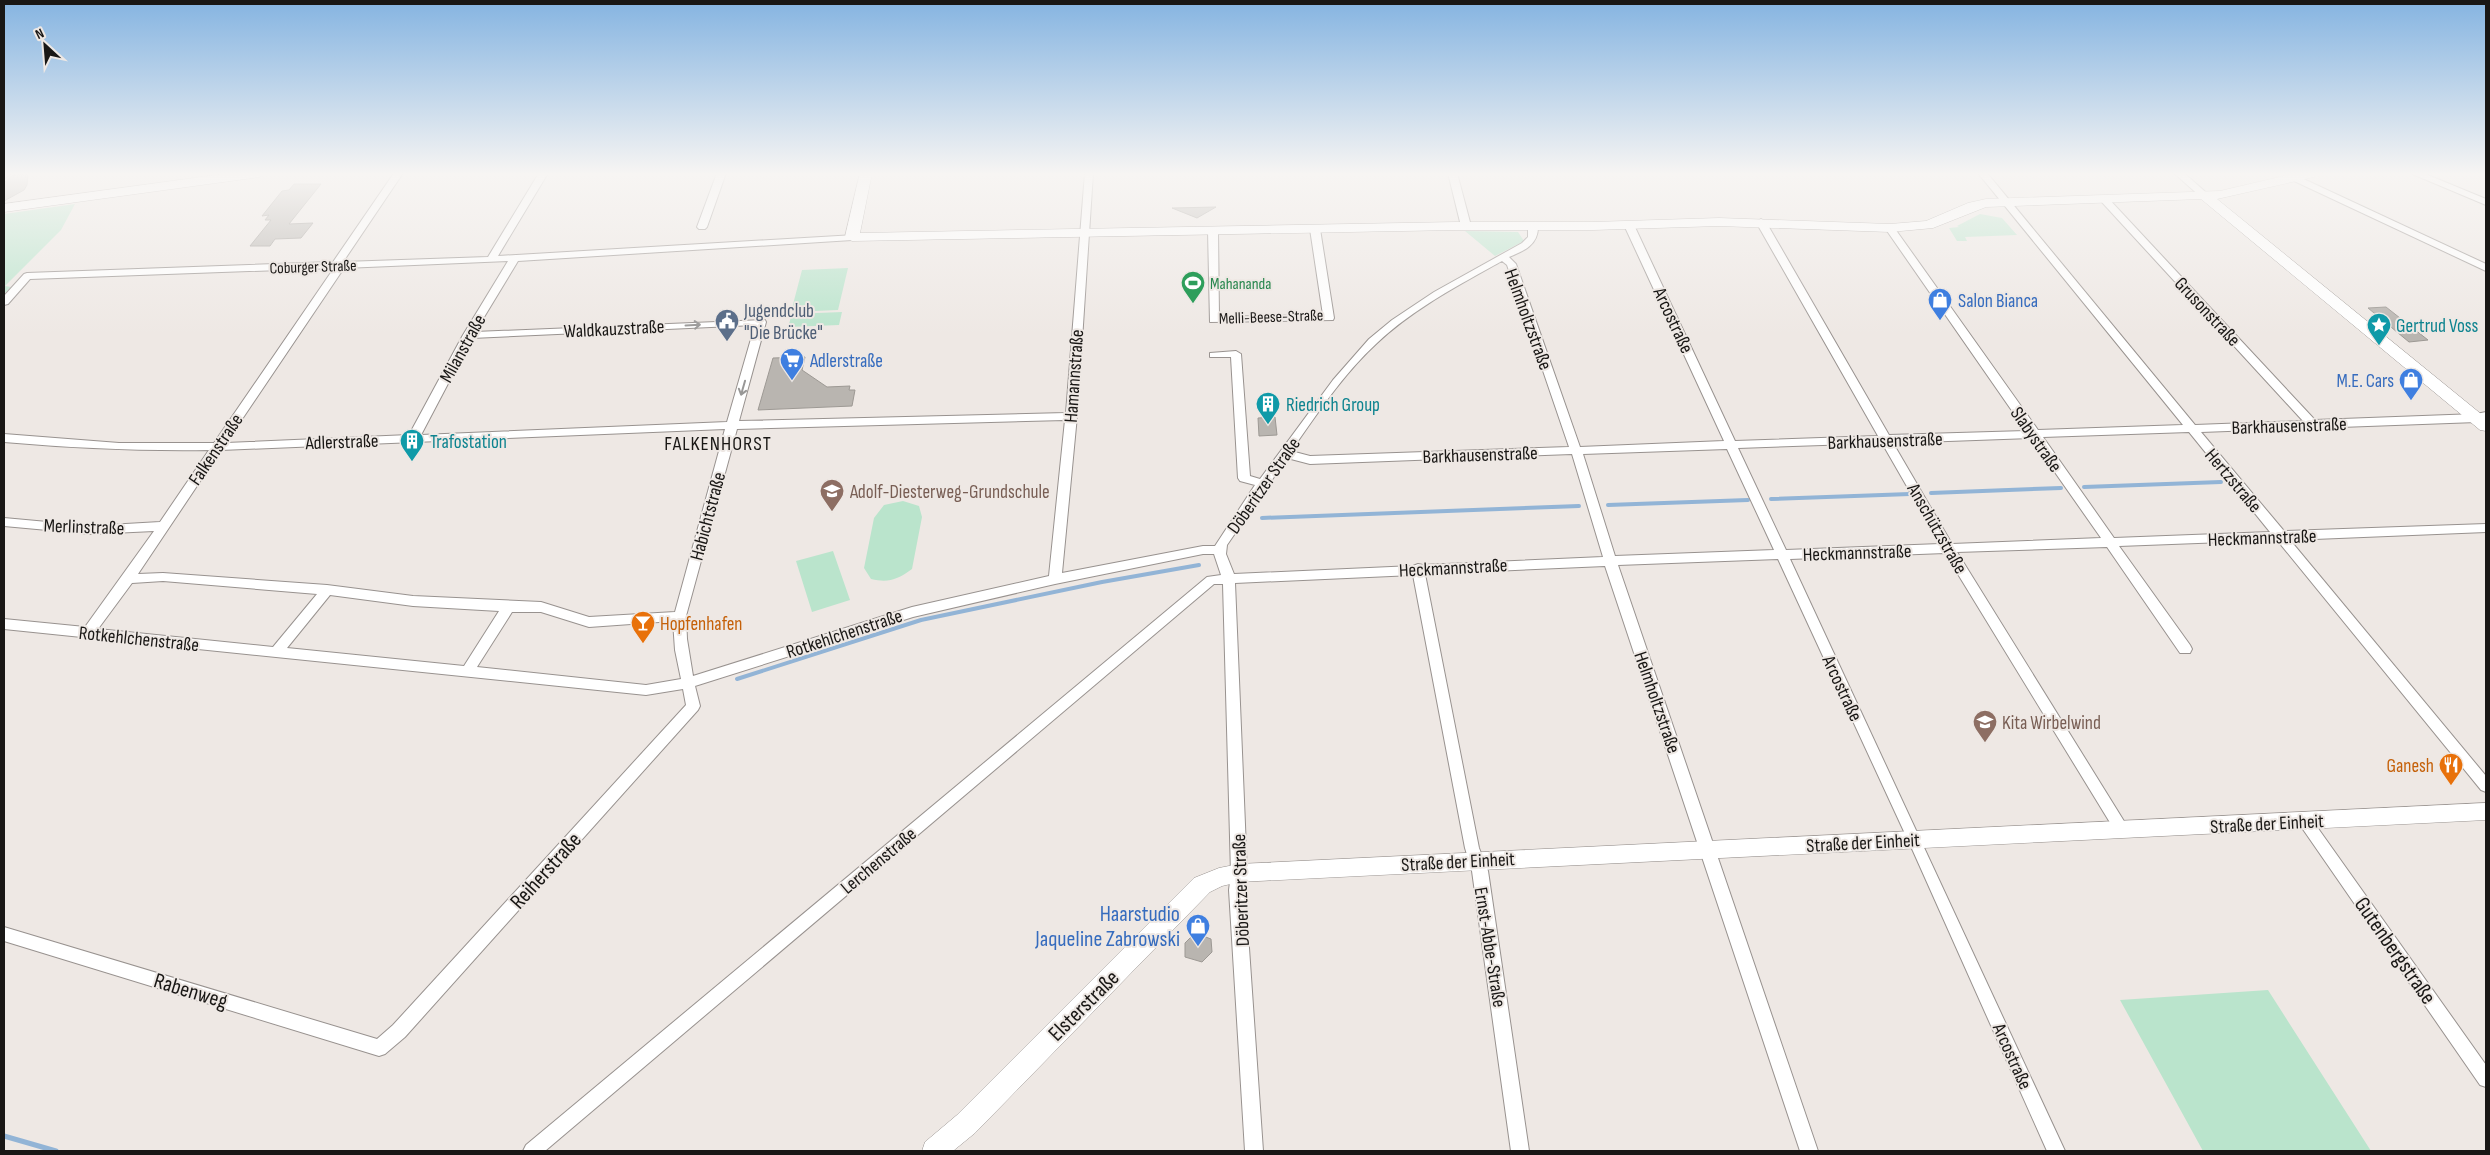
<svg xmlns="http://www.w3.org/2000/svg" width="2490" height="1155" font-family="'Sofia Sans Condensed',sans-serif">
	<rect width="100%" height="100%" fill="#eee8e4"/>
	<path fill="#bae4cc" d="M 75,204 L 61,230 L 5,286 L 11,287 L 4,294 L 4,214 Z
		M 1980,214 L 2002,218 L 2017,235 L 1965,237 L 1967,241 L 1957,241 L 1949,228 L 1959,227 L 1957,226 Z
		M 1465,231 L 1518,232 L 1524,241 L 1495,256 Z
		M 848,268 L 838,310 L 791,312 L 802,270 Z
		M 842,312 L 839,325 L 788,327 L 792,314 Z
		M 903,501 L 919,506 L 922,517 L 912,569 C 897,580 888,583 871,579 L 864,568 L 874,518 L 884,505 Z
		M 833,551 L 850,600 L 812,612 L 796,561 Z
		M 2268,990 L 2371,1151 L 2203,1151 L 2120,1000 Z"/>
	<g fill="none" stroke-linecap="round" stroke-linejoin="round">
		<path stroke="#92b4d6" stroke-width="4" d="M 2084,487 L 2221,482
			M 1931,493 L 2061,488
			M 1771,499 L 1910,494
			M 1608,505 L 1748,500
			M 1262,518 L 1579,506
			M 737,679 L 921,620 L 1102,582 L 1199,565"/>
		<path stroke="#92b4d6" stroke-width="5" d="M 4,1136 L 56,1151"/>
	</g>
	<path fill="#b9b5b0" stroke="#9d9994" d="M 28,174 L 27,185 L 24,190 L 4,201 L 4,183 L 13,175 Z
		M 294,184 L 321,184 L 289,224 L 313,223 L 301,238 L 275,239 L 270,246 L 250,246 L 271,220 L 265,220 L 269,215 L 262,216 L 282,191 L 289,190 Z
		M 1216,207 L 1197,218 L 1172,208 Z
		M 2386,307 L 2428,340 L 2409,342 L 2368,308 Z
		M 805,357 L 802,370 L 827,387 L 850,386 L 849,390 L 855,390 L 852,406 L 758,410 L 773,358 Z
		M 1275,417 L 1277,435 L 1259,436 L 1258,418 Z
		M 1195,933 L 1211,939 L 1212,952 L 1202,962 L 1185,957 L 1185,943 Z"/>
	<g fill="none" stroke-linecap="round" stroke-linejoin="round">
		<defs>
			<path id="street" d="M 4,173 L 11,173 L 4,179 Z
				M 394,173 L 403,173 L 343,262 L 488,257 L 539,173 L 548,173 L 498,256 L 855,235 L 857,237 L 852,240 L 518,261 L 475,332 L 765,320 L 766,322 L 739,421 L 1066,413 L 1085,173 L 1093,173 L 1077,416 L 1062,573 L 1203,546 L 1215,546 L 1255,485 L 1240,481 L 1238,478 L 1231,357 L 1210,357 L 1210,353 L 1236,351 L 1241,354 L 1250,476 L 1260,479 L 1333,380 L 1369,339 L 1392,320 L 1434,292 L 1522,243 L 1528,237 L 1528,227 L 1533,224 L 1538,227 C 1538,245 1524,251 1509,257 L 1516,264 L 1580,447 L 1724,441 L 1624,225 L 1629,222 L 1634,225 L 1735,441 L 1878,436 L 1756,222 L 1761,219 L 1766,222 L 1889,435 L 2026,431 L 1885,228 L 1890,225 L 1893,226 L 2038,430 L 2183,425 L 1978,173 L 1987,173 L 2195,425 L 2303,421 L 2099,199 L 2104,196 L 2107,197 L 2315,420 L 2476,414 L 2486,412 L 2486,419 L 2477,422 L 2201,432 L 2284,531 L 2486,524 L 2486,532 L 2290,540 L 2486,776 L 2486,792 L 2481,790 L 2277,540 L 2119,546 L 2190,645 L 2192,649 L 2190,653 L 2180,653 L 2107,547 L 1957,552 L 2127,826 L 2129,830 L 2127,834 L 2122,836 L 2117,834 L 1945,553 L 1790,559 L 2065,1151 L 2047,1151 L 1913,851 L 1778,559 L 1618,565 L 1818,1151 L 1800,1151 L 1605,566 L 1425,574 L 1479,848 L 1488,871 L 1529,1151 L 1511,1151 L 1472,871 L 1465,848 L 1413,575 L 1235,583 L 1247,873 L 1245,890 L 1263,1151 L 1245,1151 L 1229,890 L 1231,873 L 1223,584 L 1214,584 L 545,1151 L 523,1151 L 526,1145 L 1207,577 L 1221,575 L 1214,554 L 1203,554 L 1055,584 L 913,617 L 695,686 L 700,706 L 698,710 L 405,1037 L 385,1054 L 379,1056 L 4,941 L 4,927 L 377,1039 L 393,1025 L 686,705 L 683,689 L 646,695 L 4,629 L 4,619 L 85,627 L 154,531 L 91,534 L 4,526 L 4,518 L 91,526 L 160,522 L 209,450 C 141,451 72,448 4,442 L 4,434 L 119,443 L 214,443 L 334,268 L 30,279 L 8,304 L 4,305 L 4,296 L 24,274 L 27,273 L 333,262 ZM 508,261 L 463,335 L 409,435 L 226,443 L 344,268 ZM 1502,261 L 1507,265 L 1569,447 L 1310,456 L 1291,451 C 1317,414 1343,374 1377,343 C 1413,309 1459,285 1502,261 ZM 755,325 L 727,422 L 421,435 L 472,338 ZM 1065,420 L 1049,576 L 912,607 L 693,676 L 687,639 L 686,616 L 737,429 ZM 725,429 L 675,612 L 589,617 L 541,602 L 413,596 L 327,585 L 163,573 L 138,574 L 221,450 ZM 2189,432 L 2270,532 L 2114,538 L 2043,437 ZM 2031,438 L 2101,538 L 1952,544 L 1893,443 ZM 1882,443 L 1940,544 L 1786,550 L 1738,448 ZM 1727,449 L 1774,550 L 1615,556 L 1583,454 ZM 1572,454 L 1603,557 L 1423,565 L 1418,564 L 1413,566 L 1234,574 L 1226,554 L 1227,545 L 1287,458 L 1310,464 ZM 163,581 L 317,594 L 273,647 L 98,629 L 132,583 ZM 330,595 L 413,606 L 499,611 L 464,666 L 287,648 ZM 512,612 L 541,612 L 589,627 L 673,621 L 675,650 L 681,679 L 646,685 L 477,667 Z
				M 717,173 L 726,173 L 707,227 L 705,229 L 699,229 L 697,227 Z
				M 1448,173 L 1457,173 L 1471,226 L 1469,228 L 1463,228 L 1461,226 Z
				M 2174,173 L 2184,173 L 2210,196 L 2202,198 Z
				M 2410,173 L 2423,173 L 2486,199 L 2486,205 Z
				M 2295,175 L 2486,264 L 2486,271 L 2292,180 L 2292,176 Z
				M 1315,226 L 1320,229 L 1334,318 L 1333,320 L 1210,322 L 1208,231 L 1213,228 L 1218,231 L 1219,317 L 1323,315 L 1310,229 Z
				M 2305,815 L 2310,817 L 2486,1065 L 2486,1087 L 2480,1085 L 2300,825 L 2298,821 L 2300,817 Z"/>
			<path id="secondary" d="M 231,173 L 266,173 L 260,177 L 4,212 L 4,204 Z
				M 860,173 L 872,173 L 860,233 L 1456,222 L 1593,222 L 1719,218 L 1890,224 L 1926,221 L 1968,203 L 1986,199 L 2220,191 L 2297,173 L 2320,173 L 2314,177 L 2217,199 L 2486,418 L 2486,431 L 2480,430 L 2201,199 L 1986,207 L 1933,228 L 1890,232 L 1719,226 L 1593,230 L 1456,230 L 852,241 L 845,237 Z
				M 2486,803 L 2486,820 L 1239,882 L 1222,886 L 1210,892 L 975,1133 L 953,1151 L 922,1151 L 925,1142 L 957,1115 L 1194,878 L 1219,868 L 1239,864 Z"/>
		</defs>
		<use href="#street" stroke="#98928f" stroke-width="2"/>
		<use href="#secondary" stroke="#98928f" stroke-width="1"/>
		<use href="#street" fill="#fff" fill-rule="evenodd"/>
		<use href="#secondary" fill="#fff" fill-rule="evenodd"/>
	</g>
	<defs><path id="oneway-shaft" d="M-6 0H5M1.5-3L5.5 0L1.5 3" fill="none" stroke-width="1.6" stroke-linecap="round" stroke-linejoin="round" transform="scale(1.25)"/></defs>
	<g stroke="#989796">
		<use href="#oneway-shaft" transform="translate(693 325) rotate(-3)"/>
		<use href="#oneway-shaft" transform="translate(743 388) rotate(106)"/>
	</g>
	<linearGradient id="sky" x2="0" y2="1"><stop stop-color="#85b4e1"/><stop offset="0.52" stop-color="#f7f5f3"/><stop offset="1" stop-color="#f7f5f3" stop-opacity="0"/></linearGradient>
	<rect width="2490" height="335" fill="url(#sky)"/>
	<defs>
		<symbol id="stadium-pin" viewBox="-11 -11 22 30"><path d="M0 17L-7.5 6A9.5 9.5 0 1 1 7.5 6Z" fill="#2e9e5b" stroke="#eee8e4"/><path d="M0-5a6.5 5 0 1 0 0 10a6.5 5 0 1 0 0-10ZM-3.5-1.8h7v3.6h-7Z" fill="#fff"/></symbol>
		<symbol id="shop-pin" viewBox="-11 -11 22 30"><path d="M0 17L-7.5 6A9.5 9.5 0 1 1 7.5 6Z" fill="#3f7fe0" stroke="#eee8e4"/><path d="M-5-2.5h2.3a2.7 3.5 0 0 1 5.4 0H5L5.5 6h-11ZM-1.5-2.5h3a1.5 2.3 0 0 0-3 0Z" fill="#fff"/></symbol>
		<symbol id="civic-pin" viewBox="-11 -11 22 30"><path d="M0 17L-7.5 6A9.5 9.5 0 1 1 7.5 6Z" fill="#5c6f8a" stroke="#eee8e4"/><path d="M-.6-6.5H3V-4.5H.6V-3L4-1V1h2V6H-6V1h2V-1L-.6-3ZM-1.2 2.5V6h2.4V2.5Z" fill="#fff"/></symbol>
		<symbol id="sight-pin" viewBox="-11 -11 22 30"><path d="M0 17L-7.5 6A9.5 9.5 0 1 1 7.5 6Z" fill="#0f9aa8" stroke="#eee8e4"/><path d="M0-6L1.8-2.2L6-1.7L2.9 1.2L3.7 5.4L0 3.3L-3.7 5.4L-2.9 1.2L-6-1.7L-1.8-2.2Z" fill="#fff"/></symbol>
		<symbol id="supermarket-pin" viewBox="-11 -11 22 30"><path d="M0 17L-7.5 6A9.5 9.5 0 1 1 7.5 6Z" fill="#3f7fe0" stroke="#eee8e4"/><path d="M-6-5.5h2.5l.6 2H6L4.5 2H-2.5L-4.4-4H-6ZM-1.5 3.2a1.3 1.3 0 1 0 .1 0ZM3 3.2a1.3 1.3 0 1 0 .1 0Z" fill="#fff"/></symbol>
		<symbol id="building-pin" viewBox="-11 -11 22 30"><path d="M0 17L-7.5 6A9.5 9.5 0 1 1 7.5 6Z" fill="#0f9aa8" stroke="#eee8e4"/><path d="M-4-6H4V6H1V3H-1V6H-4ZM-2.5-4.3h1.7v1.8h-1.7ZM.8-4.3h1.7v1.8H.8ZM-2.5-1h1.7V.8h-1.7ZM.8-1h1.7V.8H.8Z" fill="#fff"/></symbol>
		<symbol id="school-pin" viewBox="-11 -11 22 30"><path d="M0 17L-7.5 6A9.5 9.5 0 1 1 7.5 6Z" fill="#8d6e63" stroke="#eee8e4"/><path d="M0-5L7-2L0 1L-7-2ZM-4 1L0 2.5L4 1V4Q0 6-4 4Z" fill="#fff"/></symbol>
		<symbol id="bar-pin" viewBox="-11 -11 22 30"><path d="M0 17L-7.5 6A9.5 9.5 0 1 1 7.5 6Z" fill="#e8710a" stroke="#eee8e4"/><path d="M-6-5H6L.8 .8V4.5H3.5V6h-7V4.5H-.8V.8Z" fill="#fff"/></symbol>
		<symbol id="restaurant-pin" viewBox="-11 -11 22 30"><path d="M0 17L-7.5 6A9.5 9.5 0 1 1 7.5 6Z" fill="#e8710a" stroke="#eee8e4"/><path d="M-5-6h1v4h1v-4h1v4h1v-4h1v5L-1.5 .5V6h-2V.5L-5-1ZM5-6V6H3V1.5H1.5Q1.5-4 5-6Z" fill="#fff"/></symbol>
	</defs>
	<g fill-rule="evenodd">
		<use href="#stadium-pin" x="1179" y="269" width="28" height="38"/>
		<use href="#shop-pin" x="1926" y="286" width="28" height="38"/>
		<use href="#civic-pin" x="713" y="307" width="28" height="38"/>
		<use href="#sight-pin" x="2365" y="311" width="28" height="38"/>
		<use href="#supermarket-pin" x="778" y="346" width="28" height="38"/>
		<use href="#shop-pin" x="2397" y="366" width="28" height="38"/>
		<use href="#building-pin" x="1254" y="390" width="28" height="38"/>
		<use href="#building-pin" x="398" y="427" width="28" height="38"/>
		<use href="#school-pin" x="818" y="477" width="28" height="38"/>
		<use href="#bar-pin" x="629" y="609" width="28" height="38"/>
		<use href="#school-pin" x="1971" y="708" width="28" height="38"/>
		<use href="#restaurant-pin" x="2437" y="751" width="28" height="38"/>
		<use href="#shop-pin" x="1184" y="912" width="28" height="38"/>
	</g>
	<g text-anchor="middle" stroke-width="4" stroke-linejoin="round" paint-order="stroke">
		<g font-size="16" fill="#191715" stroke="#eee8e4">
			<text transform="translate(313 266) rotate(-2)" y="6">Coburger Straße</text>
			<text transform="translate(1271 316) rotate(-2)" y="6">Melli-Beese-Straße</text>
		</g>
		<g font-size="16" fill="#27864d" stroke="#eee8e4" text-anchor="start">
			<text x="1210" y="289">Mahananda</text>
		</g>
		<g font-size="19" fill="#366cbe" stroke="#eee8e4" text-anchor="start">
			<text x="1958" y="307">Salon Bianca</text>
			<text x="810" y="367">Adlerstraße</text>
			<text x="2394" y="387" text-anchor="end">M.E. Cars</text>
		</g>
		<g font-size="19" fill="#4e5e75" stroke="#eee8e4" text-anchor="start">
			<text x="744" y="317">Jugendclub<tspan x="744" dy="22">"Die Brücke"</tspan></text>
		</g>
		<g font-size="19" fill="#191715" stroke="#eee8e4">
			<text transform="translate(2208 311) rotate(47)" y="7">Grusonstraße</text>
			<text transform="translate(1529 319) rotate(70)" y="7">Helmholtzstraße</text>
			<text transform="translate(1674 320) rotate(65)" y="7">Arcostraße</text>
			<text transform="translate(614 328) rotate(-3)" y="7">Waldkauzstraße</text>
			<text transform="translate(462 348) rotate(-61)" y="7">Milanstraße</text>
			<text transform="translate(1073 376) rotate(-86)" y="7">Hamannstraße</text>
			<text transform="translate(2289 425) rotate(-2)" y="7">Barkhausenstraße</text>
			<text transform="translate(2037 439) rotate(55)" y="7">Slabystraße</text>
			<text transform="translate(1885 440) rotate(-2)" y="7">Barkhausenstraße</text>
			<text transform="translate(342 441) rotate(-2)" y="7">Adlerstraße</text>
			<text transform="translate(215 449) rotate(-56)" y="7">Falkenstraße</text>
			<text transform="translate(1480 454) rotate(-2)" y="7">Barkhausenstraße</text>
			<text transform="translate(2234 480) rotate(50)" y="7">Hertzstraße</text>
			<text transform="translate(1263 485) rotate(-55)" y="7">Döberitzer Straße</text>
			<text transform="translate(707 516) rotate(-75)" y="7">Habichtstraße</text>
			<text transform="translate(84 526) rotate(2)" y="7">Merlinstraße</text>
			<text transform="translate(1938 528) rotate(60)" y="7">Anschützstraße</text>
			<text transform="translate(2262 537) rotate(-2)" y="7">Heckmannstraße</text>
			<text transform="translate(1857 552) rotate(-2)" y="7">Heckmannstraße</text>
			<text transform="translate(1453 567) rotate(-3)" y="7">Heckmannstraße</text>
			<text transform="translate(844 633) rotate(-18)" y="7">Rotkehlchenstraße</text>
			<text transform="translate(139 638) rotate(6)" y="7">Rotkehlchenstraße</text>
			<text transform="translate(1843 688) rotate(65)" y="7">Arcostraße</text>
			<text transform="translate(1658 702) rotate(71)" y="7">Helmholtzstraße</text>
			<text transform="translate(2267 823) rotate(-3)" y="7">Straße der Einheit</text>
			<text transform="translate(1863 842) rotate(-3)" y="7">Straße der Einheit</text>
			<text transform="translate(878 860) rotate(-40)" y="7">Lerchenstraße</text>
			<text transform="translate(1458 861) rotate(-3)" y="7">Straße der Einheit</text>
			<text transform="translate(1240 890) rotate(-92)" y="7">Döberitzer Straße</text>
			<text transform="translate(1491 947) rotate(81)" y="7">Ernst-Abbe-Straße</text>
			<text transform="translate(2013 1056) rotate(66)" y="7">Arcostraße</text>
		</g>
		<g font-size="19" fill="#0d838f" stroke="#eee8e4" text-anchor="start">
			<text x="2396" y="332">Gertrud Voss</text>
			<text x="1286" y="411">Riedrich Group</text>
			<text x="430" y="448">Trafostation</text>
		</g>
		<g font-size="19" fill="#785e54" stroke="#eee8e4" text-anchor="start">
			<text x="850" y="498">Adolf-Diesterweg-Grundschule</text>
			<text x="2002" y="729">Kita Wirbelwind</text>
		</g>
		<g font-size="19" fill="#c56008" stroke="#eee8e4" text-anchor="start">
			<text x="660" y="630">Hopfenhafen</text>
			<text x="2434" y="772" text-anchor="end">Ganesh</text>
		</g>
		<g font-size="20" letter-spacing="1" fill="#191715" stroke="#eee8e4">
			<text x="718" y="450">FALKENHORST</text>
		</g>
		<g font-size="22" fill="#191715" stroke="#eee8e4">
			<text transform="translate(545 870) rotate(-48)" y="8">Reiherstraße</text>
			<text transform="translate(2396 950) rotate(55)" y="8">Gutenbergstraße</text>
			<text transform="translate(191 990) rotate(17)" y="8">Rabenweg</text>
			<text transform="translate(1083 1005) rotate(-45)" y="8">Elsterstraße</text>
		</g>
		<g font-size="22" fill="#366cbe" stroke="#eee8e4" text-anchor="end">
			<text x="1180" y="921">Haarstudio<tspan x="1180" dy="25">Jaqueline Zabrowski</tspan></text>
		</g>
	</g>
	<rect width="2490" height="1155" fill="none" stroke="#191715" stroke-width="10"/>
	<g transform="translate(45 45) rotate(334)" stroke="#eee8e4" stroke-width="4" paint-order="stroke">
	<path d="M0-4L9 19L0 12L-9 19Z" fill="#191715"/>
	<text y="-8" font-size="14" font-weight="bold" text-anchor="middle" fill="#191715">N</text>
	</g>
</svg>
